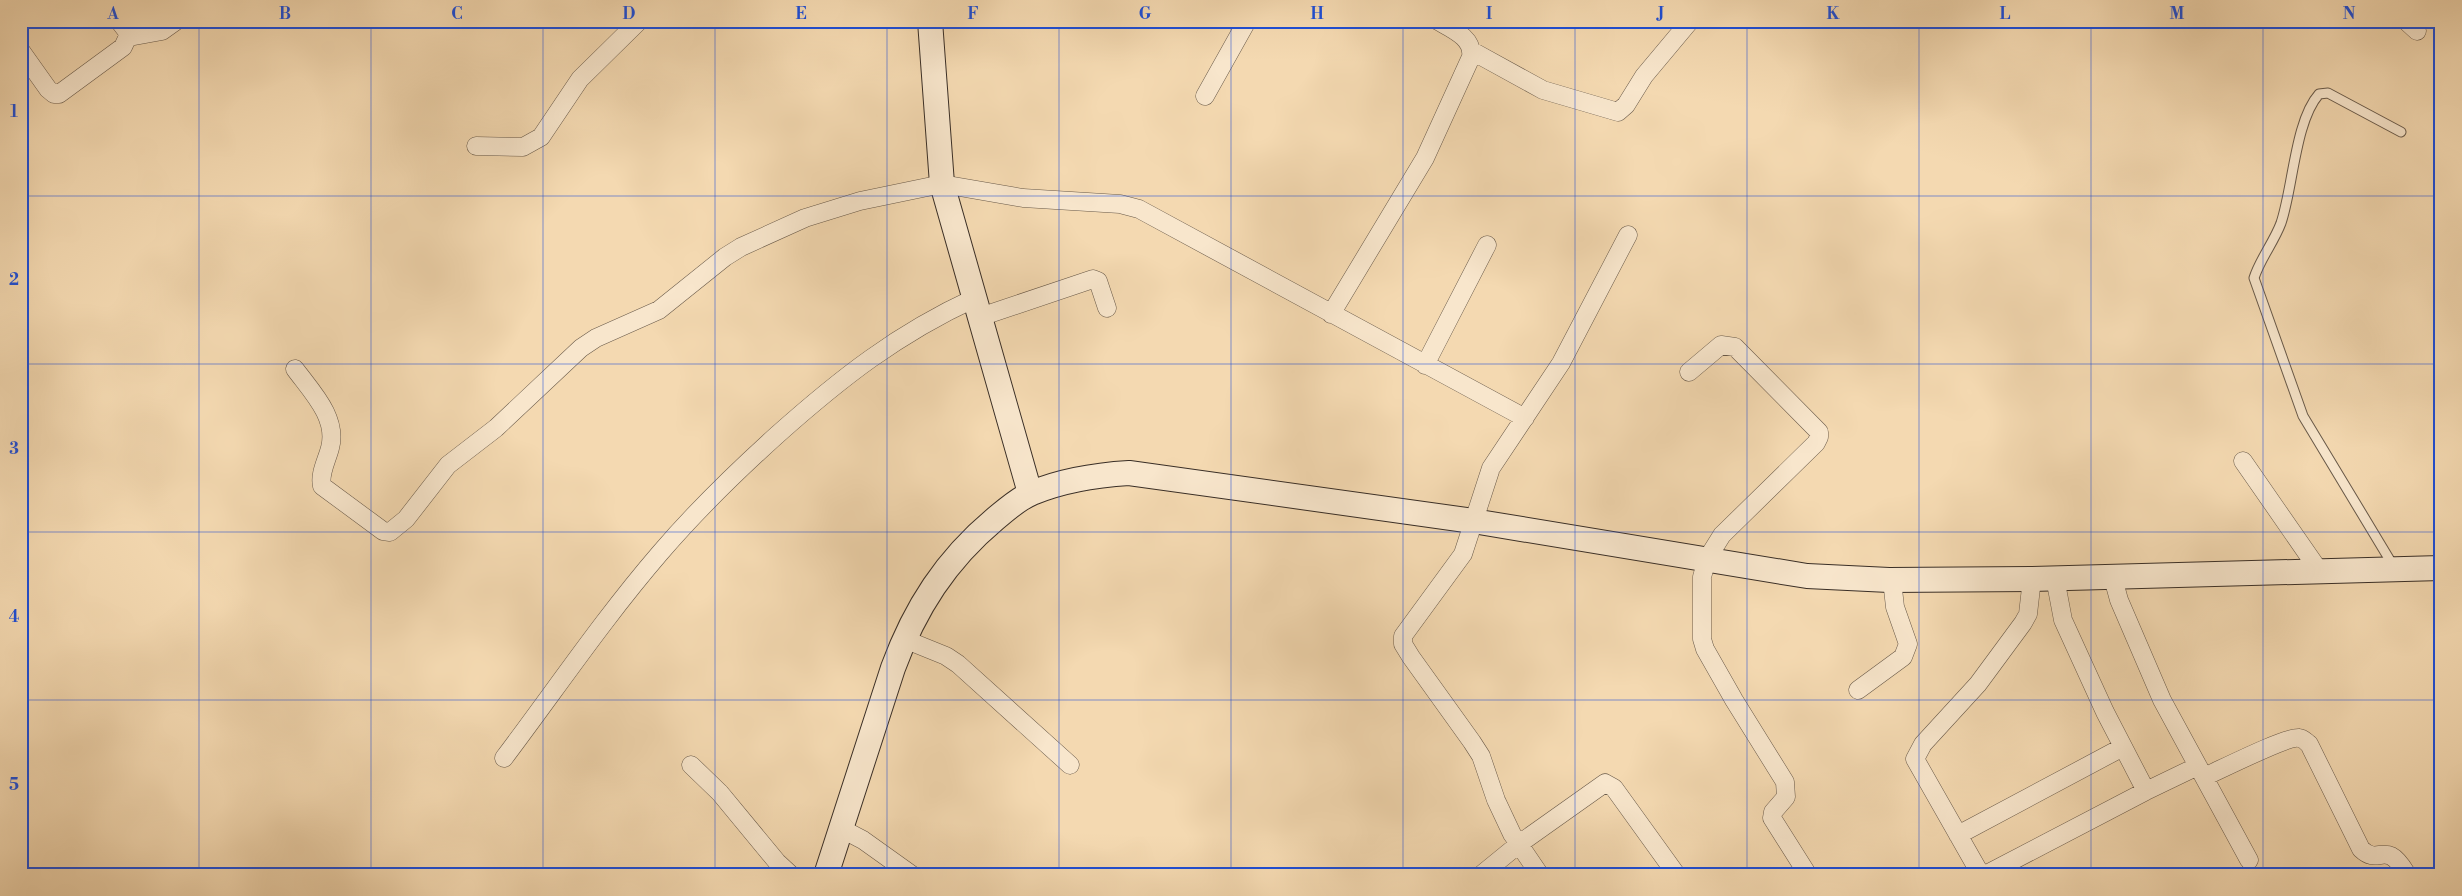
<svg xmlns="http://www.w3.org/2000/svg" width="2462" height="896" font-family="'Libre Bodoni',serif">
	<rect width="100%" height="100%" fill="#f4d9b1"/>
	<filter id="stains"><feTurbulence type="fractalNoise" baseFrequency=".004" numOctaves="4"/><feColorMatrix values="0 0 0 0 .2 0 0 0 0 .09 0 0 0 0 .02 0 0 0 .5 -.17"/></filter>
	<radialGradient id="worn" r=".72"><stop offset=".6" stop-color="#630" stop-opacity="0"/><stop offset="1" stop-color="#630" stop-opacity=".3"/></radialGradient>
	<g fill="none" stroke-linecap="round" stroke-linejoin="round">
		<defs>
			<path id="lane" d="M 2394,567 L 2303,416 L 2254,278 C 2260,259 2274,242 2281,223 C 2293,188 2295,121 2319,94 L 2328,93 L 2401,132"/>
			<path id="street" d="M 2406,21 L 2417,31
				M 129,37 L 162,31 L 176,21
				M 21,51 L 48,89 L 54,94 L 59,94 L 123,47 L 129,34 L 119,21
				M 1472,51 L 1543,90 L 1618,112 L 1626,105 L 1644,76 L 1690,21
				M 1205,96 L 1247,21
				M 476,146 L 523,147 L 541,137 L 580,79 L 639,21
				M 1331,314 L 1425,158 L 1471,57 C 1474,38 1452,29 1438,21
				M 980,317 L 1093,279 L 1098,281 L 1107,308
				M 1425,365 L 1487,245
				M 295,369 C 312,392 338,418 330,448 C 327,460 319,474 322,486 L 383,531 L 390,532 L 406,519 L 448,465 L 496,428 L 581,348 L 596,338 L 659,310 L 725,257 L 741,247 L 805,218 L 860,201 L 942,184 L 1023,198 L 1120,204 L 1139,209 L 1525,418
				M 1689,372 L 1721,345 L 1735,347 L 1819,432 L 1819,437 L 1816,443 L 1722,535 L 1707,559 L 1702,577 L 1702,639 L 1705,649 L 1734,700 L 1785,782 L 1786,797 L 1773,812 L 1772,818 L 1808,875
				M 2243,461 L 2320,572
				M 2055,578 L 2063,620 L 2105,712 L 2146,791
				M 2113,578 L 2119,600 L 2162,700 L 2249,860
				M 904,639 L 946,656 L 958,664 L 1070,765
				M 1858,690 L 1903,657 L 1908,644 L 1895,607 L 1892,580
				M 504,758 C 556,689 604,618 660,553 C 696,511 736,472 777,435 C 841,378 897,334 975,298
				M 691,765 L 720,793 L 777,862 L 791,875
				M 2204,777 C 2220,770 2287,736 2299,738 C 2303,738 2306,742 2309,744 L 2361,849 C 2380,867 2385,838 2406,873
				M 842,829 L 863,840 L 912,875
				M 1958,835 L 2123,747
				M 1481,875 L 1519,844 L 1605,783 L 1614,788 L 1676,874
				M 1540,875 L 1512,834 L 1496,800 L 1481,756 L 1472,742 L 1411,657 L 1403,644 L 1403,636 L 1463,554 L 1491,468 L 1561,363 L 1628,235
				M 1981,875 L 1915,759 L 1923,744 L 1978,684 L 2023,623 L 2028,614 L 2032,579
				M 1985,875 L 2146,791 L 2198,766"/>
			<path id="secondary" d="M 930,21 L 942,184 L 1030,493
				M 826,875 L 893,668 C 915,608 946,560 995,519 C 1006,510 1019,498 1032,493 C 1063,480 1096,475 1129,473 L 1473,521 L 1807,576 L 1889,580 L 2032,579 L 2441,568"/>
		</defs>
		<use href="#lane" stroke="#685949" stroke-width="11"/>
		<use href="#street" stroke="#685949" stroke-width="19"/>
		<use href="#secondary" stroke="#392e26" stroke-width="26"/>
		<use href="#lane" stroke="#f8e6cc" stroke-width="9"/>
		<use href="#street" stroke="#f8e6cc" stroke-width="18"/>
		<use href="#secondary" stroke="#f8e6cc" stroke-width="24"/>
	</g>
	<path fill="none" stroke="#1d4ed8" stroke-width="1" stroke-opacity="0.55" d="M 199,21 L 199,875M 371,21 L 371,875M 543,21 L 543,875M 715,21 L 715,875M 887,21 L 887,875M 1059,21 L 1059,875M 1231,21 L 1231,875M 1403,21 L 1403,875M 1575,21 L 1575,875M 1747,21 L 1747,875M 1919,21 L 1919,875M 2091,21 L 2091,875M 2263,21 L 2263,875M 21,196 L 2441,196M 21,364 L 2441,364M 21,532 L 2441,532M 21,700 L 2441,700"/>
	<rect width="2462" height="896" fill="none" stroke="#f4d9b1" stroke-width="55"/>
	<rect x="28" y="28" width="2406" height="840" fill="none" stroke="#1d4ed8" stroke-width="2"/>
	<g font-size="16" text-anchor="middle" font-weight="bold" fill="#1d4ed8">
		<text x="113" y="19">A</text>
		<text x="285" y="19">B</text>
		<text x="457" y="19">C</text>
		<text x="629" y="19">D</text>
		<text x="801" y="19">E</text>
		<text x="973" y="19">F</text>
		<text x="1145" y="19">G</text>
		<text x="1317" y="19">H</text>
		<text x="1489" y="19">I</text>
		<text x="1661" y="19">J</text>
		<text x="1833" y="19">K</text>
		<text x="2005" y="19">L</text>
		<text x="2177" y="19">M</text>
		<text x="2349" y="19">N</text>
		<text x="14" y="117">1</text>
		<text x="14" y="285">2</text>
		<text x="14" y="454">3</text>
		<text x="14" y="622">4</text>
		<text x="14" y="790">5</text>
	</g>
	<rect width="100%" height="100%" filter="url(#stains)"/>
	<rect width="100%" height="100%" fill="url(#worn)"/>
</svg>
